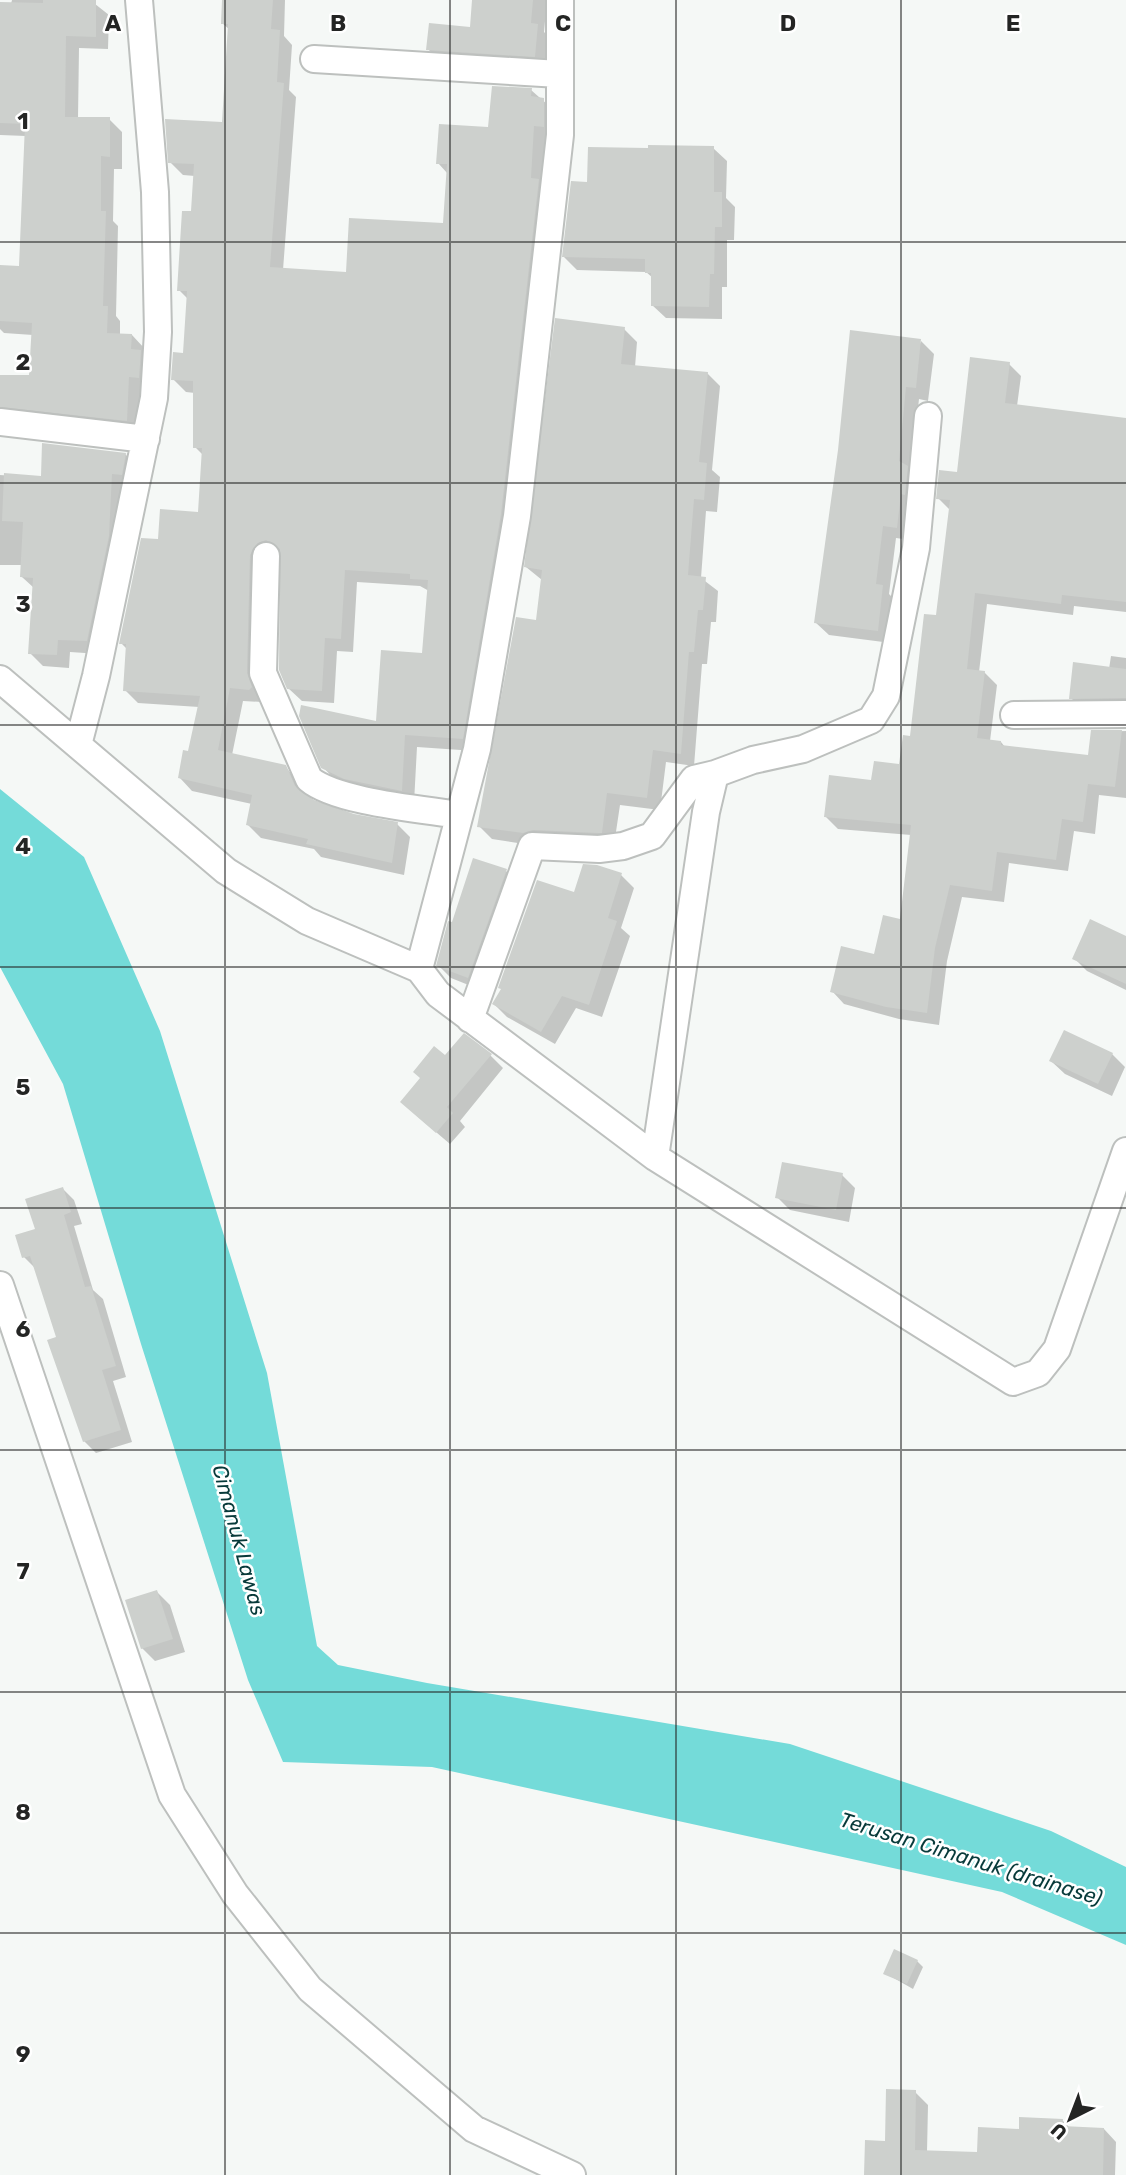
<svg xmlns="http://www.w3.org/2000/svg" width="1126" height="2175" font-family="Rubik,sans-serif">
	<rect width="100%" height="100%" fill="#f5f8f6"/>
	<path fill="#74dbd9" d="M 0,789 L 84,857 L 160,1031 L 267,1373 L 317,1646 L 338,1665 L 427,1683 L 790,1744 L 1051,1831 L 1126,1867 L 1126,1945 L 1002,1892 L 432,1767 L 283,1762 L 248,1680 L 141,1344 L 63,1084 L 0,967 Z"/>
	<path fill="#0003" d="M 12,0 L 90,0 L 109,15 L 108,49 L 79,48 L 78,119 L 109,119 L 122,132 L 122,169 L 114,169 L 113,221 L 118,226 L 116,316 L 120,321 L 120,335 L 132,335 L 145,349 L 139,433 L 0,420 L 0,377 L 31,377 L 33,335 L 4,333 L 0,329 L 0,267 L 20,267 L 26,136 L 0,135 L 0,4 L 11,4 Z
		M 224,0 L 285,0 L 284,36 L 292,45 L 289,90 L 296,97 L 283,270 L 347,274 L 445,225 L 448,174 L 438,163 L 489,128 L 531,90 L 556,112 L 556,139 L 546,138 L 543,185 L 551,193 L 475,751 L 417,747 L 414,803 L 336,781 L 323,767 L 378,723 L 424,655 L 429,591 L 420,586 L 357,582 L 353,652 L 337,651 L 334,703 L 302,701 L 288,688 L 282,552 L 265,561 L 262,702 L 243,701 L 232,755 L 285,766 L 313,802 L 354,816 L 397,824 L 410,837 L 404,875 L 321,857 L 314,849 L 261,838 L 248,825 L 252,804 L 192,791 L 180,778 L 190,754 L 199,707 L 138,703 L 125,690 L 128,650 L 121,643 L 160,541 L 200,514 L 203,455 L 195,447 L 195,393 L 186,392 L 173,379 L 185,355 L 188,299 L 179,290 L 193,213 L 195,176 L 183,175 L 170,162 L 224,124 L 230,30 L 222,23 Z
		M 474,0 L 547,0 L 544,32 L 551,39 L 548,69 L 441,63 L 428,49 L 471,29 Z
		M 713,148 L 727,161 L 726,198 L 735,207 L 734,240 L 727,240 L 727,287 L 722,287 L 722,319 L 666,318 L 652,305 L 653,278 L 646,272 L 577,270 L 564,257 L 589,184 Z
		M 624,329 L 637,342 L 635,367 L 707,373 L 720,386 L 712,470 L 720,477 L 717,512 L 706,511 L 701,578 L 718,591 L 716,622 L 711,622 L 707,664 L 702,664 L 694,766 L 666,762 L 660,810 L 620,805 L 614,845 L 537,846 L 492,839 L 479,826 L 538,622 L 542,580 L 526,567 Z
		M 921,341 L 934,354 L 928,401 L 919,399 L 911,472 L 910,540 L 896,538 L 889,594 L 895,600 L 891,643 L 829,635 L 815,622 Z
		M 1009,364 L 1021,376 L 1017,406 L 1126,450 L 1126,612 L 1074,606 L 1073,615 L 987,604 L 979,672 L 984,672 L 997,685 L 990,741 L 1001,742 L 1005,747 L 1089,757 L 1092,732 L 1126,731 L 1126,798 L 1099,795 L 1095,834 L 1074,831 L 1068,871 L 1009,863 L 1004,902 L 962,897 L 947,961 L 939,1025 L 899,1019 L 844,1004 L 832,991 L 875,956 L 901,921 L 911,835 L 838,829 L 826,817 L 900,766 L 912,738 L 938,617 L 951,511 L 938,498 L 959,474 Z
		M 125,454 L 138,467 L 100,654 L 70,652 L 69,668 L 43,666 L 30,653 L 34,588 L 22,577 L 23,565 L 0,565 L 0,475 L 42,478 Z
		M 1111,656 L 1126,658 L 1126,712 L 1084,711 L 1071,698 L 1109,669 Z
		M 506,871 L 519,884 L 481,990 L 451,978 L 438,965 L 453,924 Z
		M 621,875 L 634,888 L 621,928 L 630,936 L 602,1017 L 576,1008 L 555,1044 L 507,1017 L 494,1004 L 575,894 Z
		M 1126,938 L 1126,990 L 1087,971 L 1074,958 Z
		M 1112,1054 L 1125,1067 L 1112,1096 L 1065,1074 L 1051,1061 Z
		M 490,1055 L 503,1068 L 460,1121 L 465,1127 L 450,1144 L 416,1115 L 422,1079 L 445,1057 Z
		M 842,1175 L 855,1188 L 849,1222 L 790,1210 L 777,1197 Z
		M 63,1189 L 74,1200 L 82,1224 L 74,1226 L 93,1290 L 103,1299 L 126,1377 L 113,1381 L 132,1442 L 96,1453 L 84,1441 L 58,1338 L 36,1269 L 24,1257 Z
		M 157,1592 L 170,1605 L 185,1652 L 155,1661 L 142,1648 Z
		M 917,1961 L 923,1967 L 913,1989 L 885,1973 Z
		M 915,2092 L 928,2105 L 927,2152 L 979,2154 L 1020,2131 L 1062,2120 L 1070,2128 L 1104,2129 L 1116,2142 L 1115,2175 L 866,2175 Z"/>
	<path fill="#cdd0cd" d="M 43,0 L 96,0 L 96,37 L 66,36 L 65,117 L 110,117 L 110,157 L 101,156 L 101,211 L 106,211 L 103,306 L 108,306 L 107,333 L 132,334 L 131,349 L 141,350 L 139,378 L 129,377 L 127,421 L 0,407 L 0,375 L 29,375 L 32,323 L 0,321 L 0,265 L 19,266 L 25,124 L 0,123 L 0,2 L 43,3 Z
		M 222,0 L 273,0 L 271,29 L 280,30 L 277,82 L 284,83 L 270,267 L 346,272 L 349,218 L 443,223 L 447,164 L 436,164 L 439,124 L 488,127 L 492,86 L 532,88 L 531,96 L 544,98 L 544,127 L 534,126 L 531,178 L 539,179 L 501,514 L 463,739 L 405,735 L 402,791 L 344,779 L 321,768 L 299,716 L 301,705 L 376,721 L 381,650 L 422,653 L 428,580 L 410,579 L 410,574 L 345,570 L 341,639 L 325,638 L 322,691 L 287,689 L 279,670 L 280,549 L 266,540 L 258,543 L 250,555 L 247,673 L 252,687 L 249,690 L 230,688 L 218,750 L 286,765 L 295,786 L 314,800 L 354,814 L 398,822 L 392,863 L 306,844 L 308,839 L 246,825 L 252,795 L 178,778 L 183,750 L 188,751 L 200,696 L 123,691 L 126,644 L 119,644 L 141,538 L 158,539 L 160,509 L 198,512 L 202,448 L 193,448 L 193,381 L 171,380 L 173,352 L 183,353 L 187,291 L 177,291 L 182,211 L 191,211 L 194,164 L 168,163 L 165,119 L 222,122 L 228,24 L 221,24 Z
		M 472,0 L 533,0 L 531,23 L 538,24 L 535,57 L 426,50 L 429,23 L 470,27 Z
		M 648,145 L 714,146 L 714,192 L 722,192 L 722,227 L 715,227 L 714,274 L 710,274 L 709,307 L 651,306 L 651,273 L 645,273 L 645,259 L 562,257 L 571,181 L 587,182 L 588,147 L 648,148 Z
		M 555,318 L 625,327 L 621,364 L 708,372 L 699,462 L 707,463 L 704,500 L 694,499 L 688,575 L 706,577 L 703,610 L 698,610 L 694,652 L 689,652 L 681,754 L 653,750 L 647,798 L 607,793 L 602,833 L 598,833 L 533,830 L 523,833 L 477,827 L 516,617 L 536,620 L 542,570 L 524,567 Z
		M 850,330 L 921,339 L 916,388 L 906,387 L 899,461 L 908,466 L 905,495 L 901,494 L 897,528 L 883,526 L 876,584 L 883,585 L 878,631 L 814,623 L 838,450 Z
		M 970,357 L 1010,362 L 1005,403 L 1126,418 L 1126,602 L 1062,595 L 1061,604 L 975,593 L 967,669 L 985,671 L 977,738 L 1001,741 L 1001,745 L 1088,755 L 1091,730 L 1122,730 L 1115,787 L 1088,784 L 1083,822 L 1062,819 L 1056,860 L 997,852 L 992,891 L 950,885 L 935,948 L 927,1013 L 886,1007 L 830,992 L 841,946 L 874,954 L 883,915 L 900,919 L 911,825 L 824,817 L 829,775 L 871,780 L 874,761 L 899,764 L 903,735 L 910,736 L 924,614 L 936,615 L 950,500 L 936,499 L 939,470 L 957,472 Z
		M 42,443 L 126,453 L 122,475 L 112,474 L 109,536 L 87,641 L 58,640 L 57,655 L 28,654 L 33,578 L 20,577 L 23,522 L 2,521 L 4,473 L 41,476 Z
		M 1073,662 L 1126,669 L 1126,698 L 1069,699 Z
		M 473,858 L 507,869 L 468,978 L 436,966 L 448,921 L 452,922 Z
		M 583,864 L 597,865 L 622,873 L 608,918 L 617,921 L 589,1005 L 562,996 L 541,1032 L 492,1004 L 501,989 L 498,988 L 537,880 L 574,892 Z
		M 1090,919 L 1126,936 L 1126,984 L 1072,959 Z
		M 1064,1030 L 1113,1053 L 1098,1084 L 1049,1061 Z
		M 464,1033 L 492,1054 L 447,1107 L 453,1113 L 436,1133 L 400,1102 L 420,1078 L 413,1072 L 434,1046 L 445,1055 Z
		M 782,1162 L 843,1173 L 836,1210 L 775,1198 Z
		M 63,1187 L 71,1212 L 64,1215 L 85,1287 L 91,1286 L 116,1366 L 102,1370 L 121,1430 L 83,1442 L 47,1340 L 56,1337 L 30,1256 L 22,1258 L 15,1235 L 35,1229 L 25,1199 Z
		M 157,1590 L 173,1639 L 141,1649 L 125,1600 Z
		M 894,1949 L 918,1960 L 907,1984 L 883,1974 Z
		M 886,2089 L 916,2090 L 915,2150 L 977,2152 L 978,2127 L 1019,2129 L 1019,2117 L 1063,2119 L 1062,2126 L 1104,2128 L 1103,2175 L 864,2175 L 865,2140 L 885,2141 Z"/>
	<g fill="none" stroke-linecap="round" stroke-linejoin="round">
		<defs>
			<path id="street" d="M 560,0 L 560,135 L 517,516 L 477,749 L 419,969 L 438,994 L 655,1157 L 1013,1382 L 1038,1373 L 1057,1349 L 1126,1151
				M 314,59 L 559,74
				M 0,422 L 146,439
				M 266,556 L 263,673 L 309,779 C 336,802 422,809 459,815
				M 0,679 L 226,871 L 307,921 L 419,969
				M 1014,715 L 1126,714
				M 78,745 L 96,676 L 154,398 L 158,332 L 155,192 L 139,0
				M 470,1019 L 532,846 L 599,849 L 623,846 L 652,836 L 694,779 L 715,774
				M 655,1157 L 706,812 L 715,774 L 753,760 L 803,749 L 871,720 L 886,696 L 916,548 L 928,416
				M 0,1285 L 172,1795 L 235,1894 L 310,1989 L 474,2129 L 572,2175"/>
		</defs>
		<use href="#street" stroke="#bdc0be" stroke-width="30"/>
		<use href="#street" stroke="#fff" stroke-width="26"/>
	</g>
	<path fill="none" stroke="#242524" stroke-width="2" stroke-opacity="0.55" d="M 225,0 L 225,2175M 450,0 L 450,2175M 676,0 L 676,2175M 901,0 L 901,2175M 0,242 L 1126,242M 0,483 L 1126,483M 0,725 L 1126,725M 0,967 L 1126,967M 0,1208 L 1126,1208M 0,1450 L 1126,1450M 0,1692 L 1126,1692M 0,1933 L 1126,1933"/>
	<g text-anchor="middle" stroke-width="5" stroke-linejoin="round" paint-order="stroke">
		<g font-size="21" font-style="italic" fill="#073a3a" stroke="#fff">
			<text transform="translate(239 1540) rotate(75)" y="7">Cimanuk Lawas</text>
			<text transform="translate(971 1859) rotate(17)" y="7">Terusan Cimanuk (drainase)</text>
		</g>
	</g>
	<g font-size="23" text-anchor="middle" font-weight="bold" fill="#242524" stroke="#fff" stroke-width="5" stroke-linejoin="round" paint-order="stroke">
		<text x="113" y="31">A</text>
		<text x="338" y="31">B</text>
		<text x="563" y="31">C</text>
		<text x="788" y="31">D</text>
		<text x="1013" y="31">E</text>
		<text x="23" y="129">1</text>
		<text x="23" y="370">2</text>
		<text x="23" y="612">3</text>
		<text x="23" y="854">4</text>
		<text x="23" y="1095">5</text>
		<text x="23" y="1337">6</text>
		<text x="23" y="1579">7</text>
		<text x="23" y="1820">8</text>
		<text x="23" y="2062">9</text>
	</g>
	<g transform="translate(1070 2119) rotate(222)" stroke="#ffffff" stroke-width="5" paint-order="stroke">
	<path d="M0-5L12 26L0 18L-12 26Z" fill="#242524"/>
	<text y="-10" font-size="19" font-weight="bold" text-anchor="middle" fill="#242524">U</text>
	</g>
</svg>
